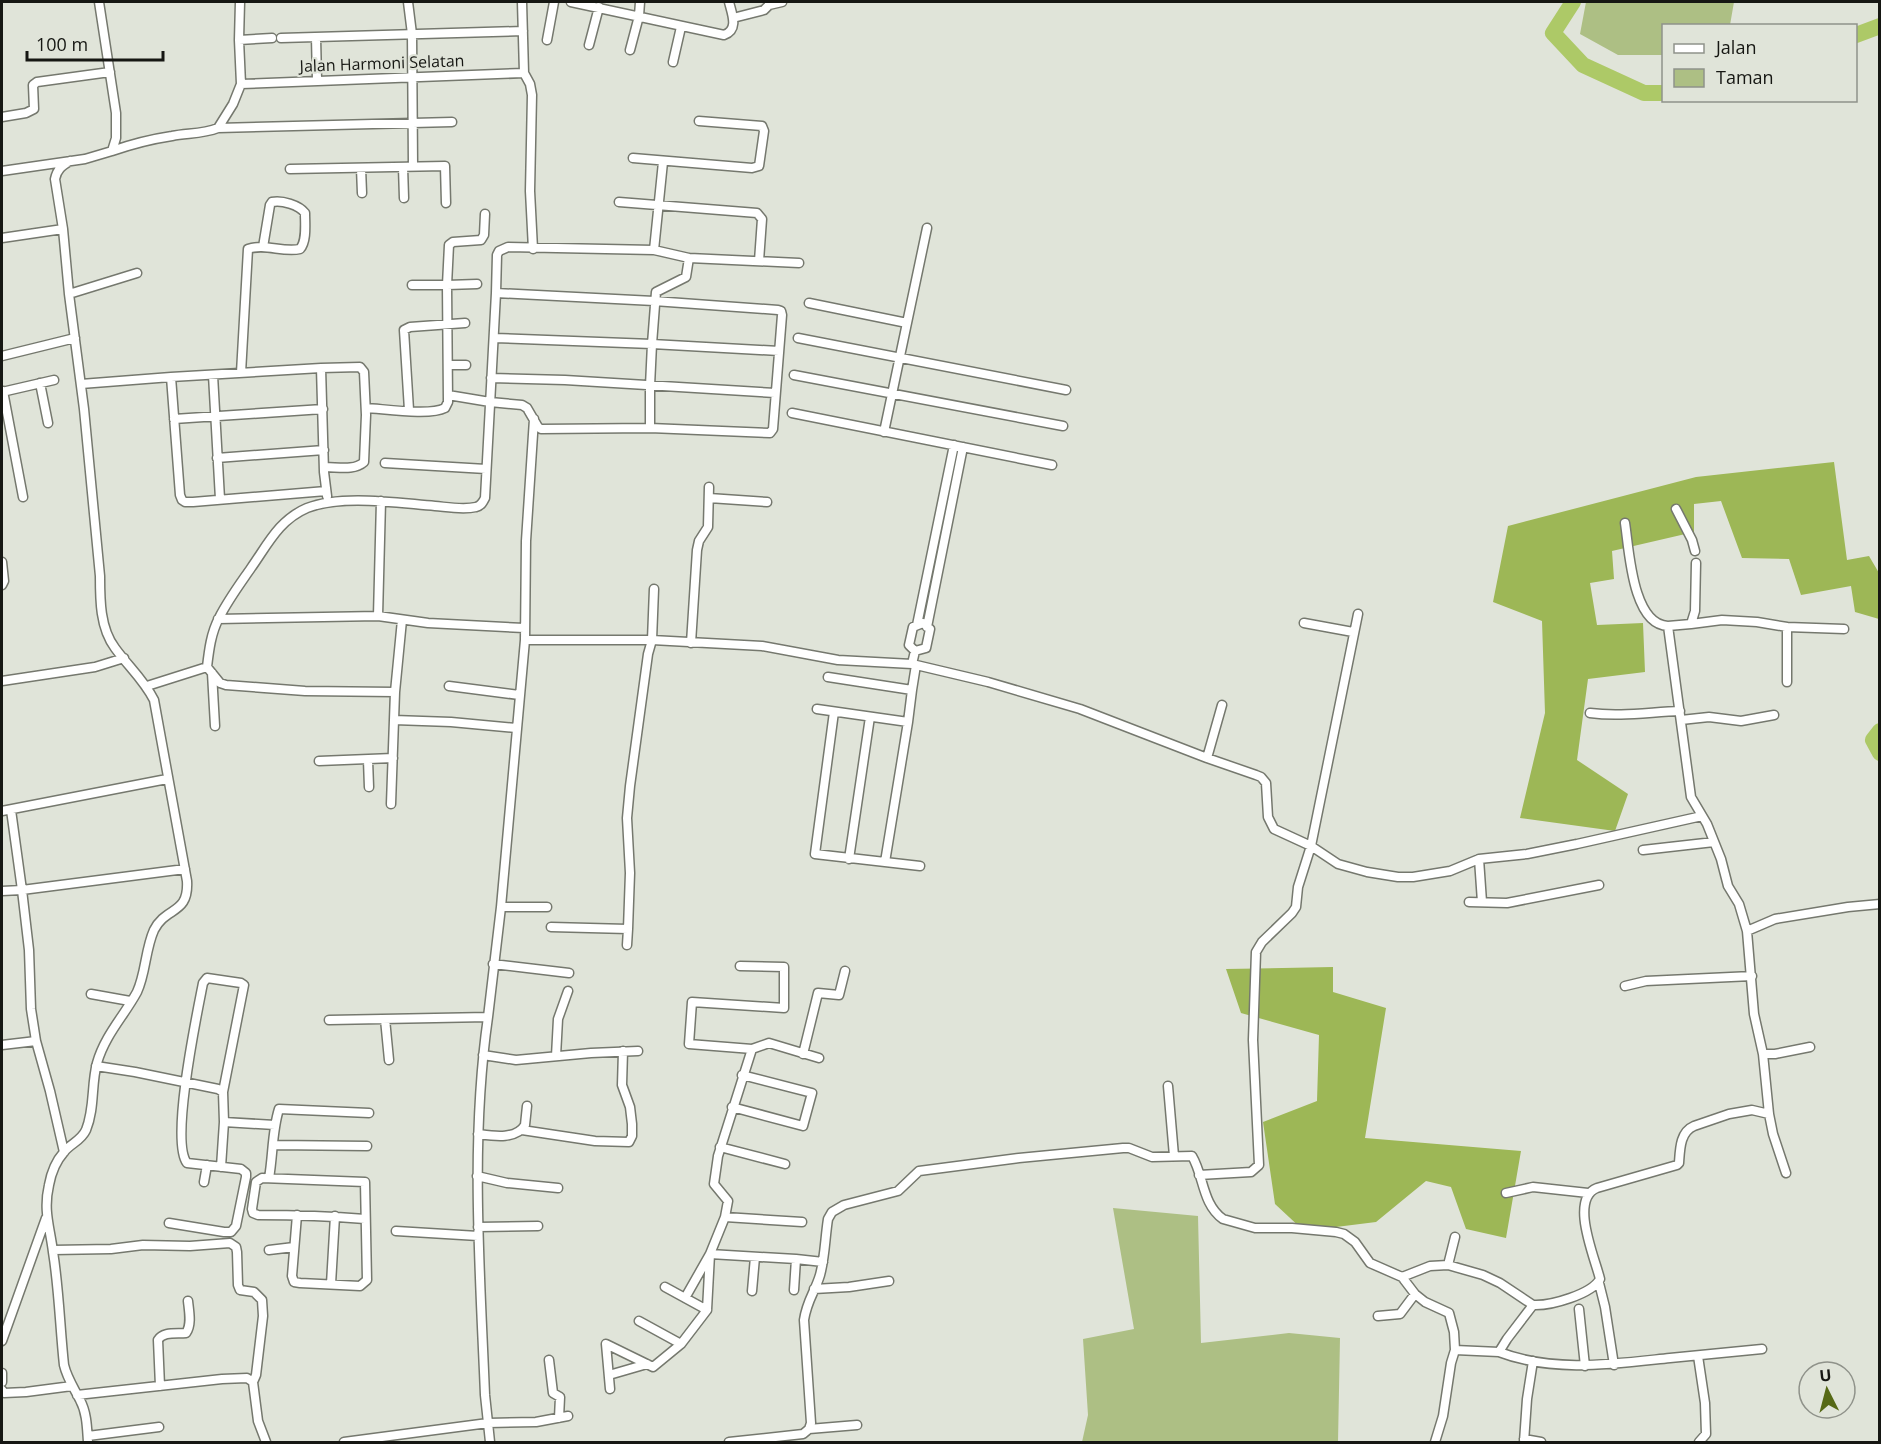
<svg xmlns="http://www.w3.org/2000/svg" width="1881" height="1444" font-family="'Open Sans',sans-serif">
	<rect width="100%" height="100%" fill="#e0e4d9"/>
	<path fill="#adbf84" d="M 1586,2 L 1734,2 L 1730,25 L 1664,26 L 1663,55 L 1618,55 L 1580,34 Z
		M 1113,1208 L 1198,1216 L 1201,1343 L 1289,1333 L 1340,1338 L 1338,1442 L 1082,1442 L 1088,1415 L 1083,1339 L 1134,1329 Z"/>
	<path fill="#9db756" d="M 1834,462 L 1847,560 L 1869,556 L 1879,573 L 1879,619 L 1855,612 L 1851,586 L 1801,595 L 1789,559 L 1742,558 L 1721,501 L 1694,504 L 1694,532 L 1612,551 L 1614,579 L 1590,583 L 1597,625 L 1643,623 L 1645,672 L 1588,679 L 1577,760 L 1628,794 L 1615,831 L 1520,818 L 1545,713 L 1542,621 L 1493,602 L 1508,526 L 1696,477 Z
		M 1333,967 L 1333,992 L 1386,1008 L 1365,1138 L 1521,1151 L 1506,1238 L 1466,1229 L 1451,1187 L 1426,1181 L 1376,1222 L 1304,1231 L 1275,1204 L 1263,1122 L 1317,1101 L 1319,1035 L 1241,1013 L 1226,969 Z"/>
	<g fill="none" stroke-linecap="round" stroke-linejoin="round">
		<path stroke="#adc967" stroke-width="16" d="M 1573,2 L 1553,33 L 1583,65 L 1644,93 L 1664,93
			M 1856,35 L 1880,26
			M 1880,731 L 1873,740 L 1880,753"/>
		<defs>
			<path id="street" d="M 408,2 L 412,34 L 413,166
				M 522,2 L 524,73 L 530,84 L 532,95 L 530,191 L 533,249
				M 571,2 L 724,35 C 739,30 732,14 729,2
				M 769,2 L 769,5 L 782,2
				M 733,18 L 764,10 L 769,5
				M 316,37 L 317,80
				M 281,38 L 523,31
				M 239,40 L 272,38
				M 547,40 L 554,2
				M 589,45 L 599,7
				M 630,50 L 639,16 L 640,2
				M 673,62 L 681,27
				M 241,84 L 524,73
				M 2,117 L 26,113 L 34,109 L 33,85 L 37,82 L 110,72
				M 218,128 L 233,104 L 241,84 L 239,40 L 240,2
				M 112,151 C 132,144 152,139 172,136 C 188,133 203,134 218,128 L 452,122
				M 633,158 L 752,168 L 759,166 L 764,131 L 762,126 L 699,121
				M 70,161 C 62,166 57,169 55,179 L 63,229 L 69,294 L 84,409 L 100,576 C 100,600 100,628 115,648 C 128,666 144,680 154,700 L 187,881 C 189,915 166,906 154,930 C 145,950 146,973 137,992 C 124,1016 105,1035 97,1063 C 91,1085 95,1108 86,1130 C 81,1141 71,1143 64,1152 C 56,1161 51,1174 49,1185 C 43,1211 50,1227 53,1252 C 59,1289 60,1328 64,1365 C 67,1378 74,1388 80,1400 C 87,1413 87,1428 88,1442
				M 403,167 L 404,198
				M 361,168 L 362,193
				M 290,169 L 445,166 L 446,203
				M 2,171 L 85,159 L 112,151 L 116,138 L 116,113 L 99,2
				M 619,202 L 757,213 L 762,219 L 759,261
				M 2,238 L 63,229
				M 654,250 L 663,162
				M 689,258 L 686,277 L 656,292 L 652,344 L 779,351
				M 412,285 L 447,285 L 449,245 L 453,242 L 481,240 L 484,235 L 485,214
				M 496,293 L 497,255 L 499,251 L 508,247 L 654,250 L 689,258 L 799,263
				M 69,294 L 137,273
				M 809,303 L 907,323
				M 798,338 L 1066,390
				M 2,356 L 75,338
				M 448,365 L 466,365
				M 321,368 L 324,472 L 327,496
				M 241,373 L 248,249 C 265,243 283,253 300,249 C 307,241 305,224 305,213 C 299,205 282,200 272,202 L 270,205 L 263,247
				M 213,375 L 220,499
				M 794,375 L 1063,426
				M 171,377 L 180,495 L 182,500 L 185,502 L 193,502 L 326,491
				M 491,378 L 565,380 L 775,393
				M 40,383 L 48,423
				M 81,384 L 171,377 L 321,368 L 360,367 L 364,372 L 366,415 L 364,462 C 354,471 338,467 325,467
				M 3,391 L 23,497
				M 2,392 L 54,380
				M 448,395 L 490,402 L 522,405 L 527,408 L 538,427 L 541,429 L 650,428
				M 366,408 C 385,409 430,416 445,408 L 448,402 L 447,285 L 477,284
				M 409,410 L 404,330 L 410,327 L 465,323
				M 792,413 L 1052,465
				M 174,419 L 323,409
				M 884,432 L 927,228
				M 217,458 L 324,450
				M 385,463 L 486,469
				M 709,498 L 767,502
				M 1676,509 L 1692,540 L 1695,551
				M 1625,523 C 1629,548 1632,625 1668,626 L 1691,797 L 1707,824 L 1721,859 L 1728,886 L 1739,904 L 1747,931 L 1754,1014 L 1763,1054 L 1769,1114 L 1773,1134 L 1786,1173
				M 2,562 L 4,581 L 2,585
				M 378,616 L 381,501
				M 218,619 L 378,616 L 428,623 L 524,628
				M 1304,623 L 1353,632
				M 1691,624 L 1722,620 L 1757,622 L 1787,627 L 1787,682
				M 917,625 L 954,445
				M 1668,626 L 1691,624 L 1695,611 L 1696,563
				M 927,627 L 963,447
				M 1787,627 L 1844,629
				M 525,640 L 652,640 L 762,646 L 838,660 L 912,664 L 988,682 L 1080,709 L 1207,758 L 1256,775 L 1261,777 L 1266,783 L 1268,817 L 1274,829 L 1311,846 L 1338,864 L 1367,872 L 1398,877 L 1413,877 L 1450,871 L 1479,859 L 1527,854 L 1577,844 L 1702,816
				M 691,643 L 697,550 L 699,541 L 708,527 L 709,487
				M 912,664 L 915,651 L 909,645 L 913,627 L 923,623 L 930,629 L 926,648 L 915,651
				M 207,667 L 220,683 L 226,685 L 305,691 L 395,692 L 391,804
				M 212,673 L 215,726
				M 828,677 L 912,690 L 916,665
				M 2,681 L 95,667 L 124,658
				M 147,686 L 207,667 C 209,650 211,633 219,618 C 228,600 240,584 251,568 C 268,544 279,520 307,508 C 342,494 397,503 435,506 C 447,507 463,510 476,507 C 481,506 483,502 485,498 L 496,293 L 654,301 L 778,310 L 781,311 L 782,315 L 773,429 L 770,433 L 650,428 L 650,386 L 652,344 L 494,338
				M 449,686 L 519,695
				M 395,692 L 402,620
				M 817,709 L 908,722 L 912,690
				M 834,712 L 815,854 L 920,866
				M 1590,713 C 1620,717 1650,712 1680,711
				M 394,720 L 451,722 L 516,728
				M 1681,720 L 1709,717 L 1741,721 L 1774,715
				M 1207,758 L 1222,705
				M 368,760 L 369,787
				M 319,761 L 393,758
				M 11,810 L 22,890 L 185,869
				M 2,811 L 167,779
				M 1643,850 L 1714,842
				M 849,859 L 870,717
				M 1479,859 L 1482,902
				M 885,862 L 908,722
				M 2,891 L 22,890 L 29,950 L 31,1009 L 36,1041 L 50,1091 L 64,1152
				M 1469,902 L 1507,903 L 1599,885
				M 501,907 L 547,907
				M 551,927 L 628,929 L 630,873 L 627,818 L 630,786 L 648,654 L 652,640 L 654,589
				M 1747,931 L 1775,919 L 1848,907 L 1880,904
				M 627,945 L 628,929
				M 493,964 L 569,973
				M 740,966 L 784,967 L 784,1008 L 692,1002 L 689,1044 L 752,1049
				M 1625,986 L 1646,981 L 1752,976
				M 91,994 L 130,1001
				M 488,1017 C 470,1142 480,1269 485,1395 L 488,1423 L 536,1422 L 568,1416
				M 385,1019 L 389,1060
				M 329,1020 L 488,1017 L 501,907 L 525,640 L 526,541 L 534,419
				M 2,1045 L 36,1041
				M 803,1054 L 818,993 L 839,995 L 845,971
				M 1763,1054 L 1775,1054 L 1810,1047
				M 483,1055 L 516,1060 L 591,1053 L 638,1051
				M 556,1056 L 558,1019 L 568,991
				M 96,1066 L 135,1072 L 218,1089 L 223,1092 L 224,1122 L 275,1125
				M 1168,1086 L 1174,1156
				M 732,1107 L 803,1126 L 812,1093 L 742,1075
				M 522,1130 L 595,1141 L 629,1142 L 632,1136 L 632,1124 L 630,1107 L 622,1085 L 623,1051
				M 478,1134 C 493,1136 516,1140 525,1125 L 527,1106
				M 274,1145 L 367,1146
				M 720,1147 L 785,1164
				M 221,1167 L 224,1122
				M 1199,1175 L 1251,1172 L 1259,1165 L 1253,1040 L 1256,952 L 1262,942 L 1292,913 L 1296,907 L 1298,887 L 1311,846 L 1358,614
				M 477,1176 L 507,1183 L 558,1188
				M 269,1178 C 273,1156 272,1131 279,1109 L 369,1113
				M 204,1182 L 207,1165
				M 1506,1193 L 1533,1187 L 1588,1193
				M 297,1215 L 292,1276 L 294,1282 L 300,1283 L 360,1286 L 367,1280 L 365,1182 L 262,1178 L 256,1182 L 252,1209 L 253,1213 L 258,1215 C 294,1215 329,1216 365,1219
				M 725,1217 L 728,1201 L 714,1184 L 718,1156 L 752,1049 L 769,1043 L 819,1058
				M 169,1223 L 224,1232 L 231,1232 L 236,1226 L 246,1177 L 246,1173 L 241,1169 L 187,1163 C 170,1141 197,1014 203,983 L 207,978 L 241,983 L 244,985 L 223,1092
				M 478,1227 L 538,1226
				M 396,1231 L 478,1236
				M 53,1250 L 111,1249 L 143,1245 L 190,1246 L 230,1243 L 236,1247 L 237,1252 L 238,1285 L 240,1290 L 254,1292 L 262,1300 L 263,1316 L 256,1375 L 253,1382
				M 269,1250 L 294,1247
				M 1448,1265 L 1455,1237
				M 1402,1277 L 1430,1266 L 1448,1265 L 1483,1275 L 1500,1283 L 1533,1305
				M 1599,1283 L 1605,1307 L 1614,1365
				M 331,1284 L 335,1216
				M 665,1287 L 707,1310 L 710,1254 L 796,1259
				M 814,1289 L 849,1287 L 889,1281
				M 794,1290 L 796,1259 L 823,1262
				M 752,1291 L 755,1257
				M 685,1298 L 710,1254 L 725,1217 L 802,1222
				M 1579,1309 L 1585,1366
				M 1378,1316 L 1400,1314 L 1415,1294
				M 639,1321 L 681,1344 L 707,1310
				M 2,1341 L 46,1218
				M 1499,1352 C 1554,1373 1613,1364 1670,1358 C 1701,1355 1731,1352 1762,1349
				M 1698,1356 L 1705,1403 L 1706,1434 L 1699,1442
				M 549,1360 L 553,1393 L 560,1397 L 559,1418
				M 609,1375 L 647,1364
				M 2,1382 L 2,1373
				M 160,1386 L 158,1340 C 163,1331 177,1334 186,1333 C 192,1325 189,1311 188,1301
				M 610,1389 L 606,1344 L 653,1367 L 681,1344
				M 2,1390 L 4,1393 L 26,1392 L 72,1386
				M 77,1395 L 222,1379 L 247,1378 L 253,1382 L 258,1421 L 266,1442
				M 809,1429 L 857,1425
				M 88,1436 L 159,1427
				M 1524,1439 L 1541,1442
				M 344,1442 L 488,1423 L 490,1442
				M 729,1442 L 803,1434 L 809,1429 L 811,1423 L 804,1320 C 807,1300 815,1292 820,1275 C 825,1257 825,1238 828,1219 L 832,1212 L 844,1205 L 898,1191 L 919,1171 L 1019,1158 L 1123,1148 L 1129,1148 L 1152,1157 L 1192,1156 C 1204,1176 1202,1204 1223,1219 L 1255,1228 L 1292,1228 L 1336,1232 L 1344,1234 L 1355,1242 L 1370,1263 L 1402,1277 L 1415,1294 L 1425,1302 L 1449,1313 L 1454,1332 L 1455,1350
				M 1435,1442 L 1443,1416 L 1451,1363 L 1455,1350 L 1499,1352 L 1507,1339 L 1533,1305 C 1551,1306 1592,1294 1600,1279 C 1595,1258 1569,1199 1597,1188 L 1677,1165 L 1679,1163 C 1680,1149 1680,1132 1694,1126 L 1729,1114 L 1752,1110 L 1769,1114
				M 1524,1442 L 1527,1399 L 1533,1361"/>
		</defs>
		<use href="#street" stroke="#75786e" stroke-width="11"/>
		<use href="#street" stroke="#fff" stroke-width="8"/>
	</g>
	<g text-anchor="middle" stroke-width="4.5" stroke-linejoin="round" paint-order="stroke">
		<g font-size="16" fill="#161713" stroke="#e0e4d9">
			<text transform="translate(382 63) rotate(-2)" y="6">Jalan Harmoni Selatan</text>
		</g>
	</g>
	<rect width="1881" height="1444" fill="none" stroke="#161713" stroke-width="6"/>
	<rect x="1662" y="24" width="195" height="78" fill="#e0e4d9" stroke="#8f928a" stroke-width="1.5"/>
	<rect x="1674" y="44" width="30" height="9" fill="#ffffff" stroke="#8f928a" stroke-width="1.5"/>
	<text x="1716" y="54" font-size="18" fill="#161713">Jalan</text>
	<rect x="1674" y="69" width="30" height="18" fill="#adbf84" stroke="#8f928a" stroke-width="1.5"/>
	<text x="1716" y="84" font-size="18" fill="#161713">Taman</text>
	<g transform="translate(1827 1390) rotate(354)"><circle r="28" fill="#e0e4d9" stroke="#8f928a" stroke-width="1.5"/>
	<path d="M0-4.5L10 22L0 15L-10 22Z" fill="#566916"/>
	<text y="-9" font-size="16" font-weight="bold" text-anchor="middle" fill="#161713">U</text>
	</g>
	<path d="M27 51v9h136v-9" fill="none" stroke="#161713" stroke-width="3"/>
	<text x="36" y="51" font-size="18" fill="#161713" stroke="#e0e4d9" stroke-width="4.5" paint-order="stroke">100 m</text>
</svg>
